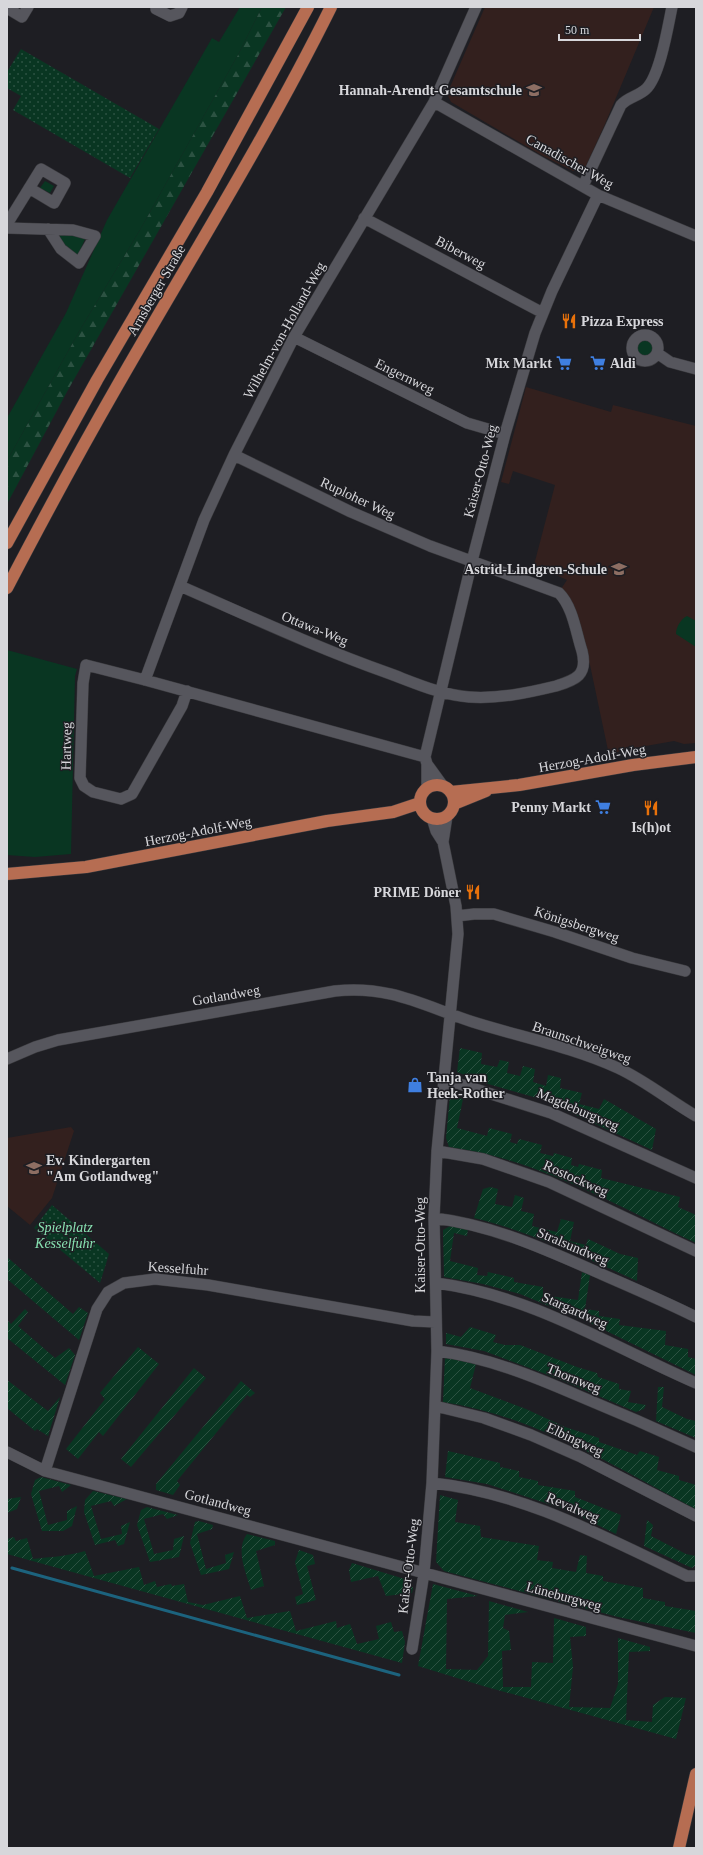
<svg xmlns="http://www.w3.org/2000/svg" width="703" height="1855" font-family="Georgia,serif">
	<defs>
		<pattern id="forest-firs" width="22" height="20" patternUnits="userSpaceOnUse"><rect width="22" height="20" fill="#093622"/><path d="M5 1l3.5 6h-7zM16 11l3.5 6h-7z" fill="#2c5242"/></pattern>
		<pattern id="park-dots" width="8" height="8" patternUnits="userSpaceOnUse"><rect width="8" height="8" fill="#093622"/><path d="M2 2h.1M6 6h.1" fill="none" stroke="#2c5242" stroke-width="1.8" stroke-linecap="round"/></pattern>
		<pattern id="garden-furrows" width="10" height="10" patternUnits="userSpaceOnUse"><rect width="10" height="10" fill="#093622"/><path d="M-1 1l2-2M0 10L10 0M9 11l2-2" fill="none" stroke="#2c5242"/></pattern>
	</defs>
	<rect width="100%" height="100%" fill="#1e1e23"/>
	<path fill="#33201e" d="M 485,7 L 654,7 L 605,124 L 585,168 L 581,171 L 573,171 L 543,156 L 451,102 L 447,94 Z
		M 526,387 L 611,412 L 613,405 L 696,426 L 696,743 L 684,744 L 674,741 L 623,750 L 609,755 L 590,665 L 561,589 L 567,580 L 534,565 L 555,485 L 513,471 L 509,484 L 501,482 Z
		M 71,1127 L 74,1131 L 52,1198 L 30,1225 L 7,1206 L 7,1138 Z"/>
	<path fill="#093622" d="M 240,7 L 262,7 L 238,55 L 140,230 L 80,330 L 7,461 L 7,418 L 66,313 L 107,220 L 212,38 L 219,42 Z
		M 45,181 L 54,186 L 50,193 L 40,188 Z
		M 68,233 L 85,239 L 78,255 C 69,250 62,245 59,235 Z
		M636 348a9 9 0 1 1 18 0a9 9 0 1 1-18 0Z
		M 687,616 L 696,621 L 696,647 L 676,634 C 676,627 681,619 687,616 Z
		M 7,650 L 77,669 L 75,676 L 71,854 L 35,857 L 7,855 Z"/>
	<path fill="url(#forest-firs)" d="M 262,7 L 286,7 L 68,390 L 7,504 L 7,461 L 80,330 L 140,230 L 238,55 Z"/>
	<path fill="url(#park-dots)" d="M 21,49 L 159,129 L 130,178 L 13,110 L 21,96 L 7,88 L 7,72 Z
		M 52,1205 L 109,1254 L 100,1283 L 34,1228 Z"/>
	<path fill="url(#garden-furrows)" d="M 460,1048 L 482,1053 L 481,1064 L 497,1067 L 500,1060 L 509,1062 L 507,1073 L 520,1076 L 523,1066 L 535,1069 L 533,1082 L 546,1086 L 548,1075 L 561,1078 L 560,1088 L 582,1093 L 579,1104 L 599,1109 L 604,1099 L 656,1129 L 652,1150 L 541,1099 L 488,1084 L 457,1072 Z
		M 450,1096 L 463,1099 L 457,1128 L 487,1136 L 489,1128 L 512,1134 L 510,1142 L 517,1144 L 519,1139 L 542,1145 L 540,1153 L 553,1156 L 554,1153 L 572,1158 L 571,1165 L 578,1167 L 579,1164 L 602,1170 L 601,1178 L 680,1197 L 678,1207 L 696,1215 L 696,1243 C 616,1205 538,1159 449,1147 L 446,1138 Z
		M 490,1187 L 498,1189 L 495,1204 L 512,1207 L 515,1195 L 524,1198 L 521,1211 L 534,1214 L 532,1226 L 557,1232 L 561,1219 L 574,1222 L 570,1241 L 586,1245 L 588,1239 L 620,1254 L 638,1258 L 637,1281 C 584,1257 531,1232 474,1218 L 483,1189 Z
		M 452,1225 L 468,1229 L 467,1236 L 454,1233 L 450,1261 L 478,1268 L 477,1275 L 487,1276 L 488,1272 L 514,1278 L 514,1282 L 543,1287 L 543,1295 L 578,1300 L 582,1272 L 590,1275 L 585,1309 L 599,1311 L 599,1316 L 620,1319 L 619,1325 L 666,1331 L 665,1345 L 688,1349 L 688,1357 L 696,1359 L 696,1375 L 588,1322 L 520,1294 L 483,1284 L 444,1277 L 443,1230 Z
		M 7,1257 L 73,1314 L 79,1307 L 88,1313 L 79,1340 L 7,1279 Z
		M 25,1309 L 28,1312 L 18,1326 L 55,1358 L 69,1348 L 75,1355 L 65,1385 L 7,1338 L 7,1320 L 11,1324 Z
		M 470,1327 L 496,1335 L 493,1342 L 505,1345 L 520,1345 L 577,1367 L 597,1373 L 598,1377 L 619,1384 L 619,1389 L 631,1391 L 628,1402 L 646,1405 L 644,1409 L 636,1412 L 559,1379 L 484,1351 L 446,1344 L 446,1333 L 461,1337 Z
		M 138,1347 L 159,1364 L 103,1436 L 99,1432 L 78,1459 L 66,1449 L 105,1399 L 100,1393 Z
		M 445,1357 L 476,1364 L 470,1388 L 526,1409 L 565,1427 L 599,1438 L 599,1442 L 637,1455 L 640,1451 L 659,1457 L 657,1470 L 679,1476 L 679,1480 L 696,1485 L 696,1509 C 615,1467 535,1416 443,1402 Z
		M 194,1368 L 206,1378 L 131,1467 L 121,1459 Z
		M 7,1380 L 48,1411 L 60,1397 L 48,1436 L 37,1429 L 35,1431 L 7,1408 Z
		M 241,1381 L 255,1393 L 250,1397 L 247,1395 L 177,1481 L 180,1485 L 173,1495 L 156,1490 L 156,1484 Z
		M 658,1387 L 664,1387 L 662,1407 L 687,1419 L 696,1421 L 696,1438 L 656,1421 Z
		M 448,1451 L 500,1463 L 500,1467 L 519,1471 L 519,1477 L 538,1481 L 538,1485 L 575,1491 L 575,1497 L 621,1515 L 616,1534 L 567,1510 L 487,1484 L 445,1477 Z
		M 41,1477 L 71,1485 L 62,1492 L 59,1486 L 39,1491 L 48,1525 L 67,1520 L 67,1511 L 77,1506 L 72,1526 L 63,1531 L 42,1531 L 31,1494 L 35,1480 Z
		M 93,1491 L 127,1499 L 114,1506 L 111,1501 L 91,1506 L 101,1539 L 122,1534 L 121,1526 L 130,1522 L 124,1544 L 118,1546 L 115,1540 L 95,1545 L 84,1512 L 85,1500 Z
		M 440,1495 L 458,1500 L 455,1522 L 480,1526 L 481,1537 L 539,1546 L 537,1560 L 553,1562 L 552,1568 L 576,1572 L 580,1555 L 587,1556 L 586,1573 L 603,1576 L 603,1581 L 643,1588 L 643,1598 L 665,1602 L 665,1606 L 696,1611 L 696,1633 L 618,1617 L 444,1571 L 436,1562 Z
		M 21,1497 L 17,1509 L 7,1513 L 7,1499 Z
		M 147,1507 L 178,1515 L 167,1519 L 163,1514 L 144,1519 L 154,1554 L 173,1550 L 174,1539 L 184,1536 L 179,1557 L 150,1562 L 137,1525 L 141,1510 Z
		M 647,1520 L 653,1525 L 651,1536 L 686,1554 L 696,1556 L 696,1565 L 692,1568 L 644,1546 Z
		M 199,1521 L 213,1525 L 212,1529 L 197,1534 L 206,1569 L 226,1563 L 225,1555 L 234,1552 L 229,1569 L 201,1575 L 190,1543 L 195,1522 Z
		M 247,1534 L 275,1541 L 275,1545 L 256,1551 L 264,1586 L 251,1590 C 246,1572 235,1550 247,1534 Z
		M 14,1537 L 16,1541 L 27,1538 L 33,1559 C 51,1557 68,1556 85,1551 L 94,1576 L 139,1567 L 144,1585 L 155,1581 L 157,1587 L 171,1584 L 172,1586 L 184,1584 L 188,1602 L 203,1605 L 240,1596 L 247,1618 L 290,1611 L 296,1631 L 336,1621 L 337,1628 L 350,1624 L 357,1644 L 379,1639 L 376,1626 L 391,1622 L 394,1632 L 402,1631 L 405,1642 L 402,1663 L 7,1554 L 7,1539 Z
		M 299,1550 L 313,1555 L 315,1564 L 307,1566 L 316,1600 L 297,1605 L 295,1597 L 303,1594 L 295,1562 Z
		M 352,1563 L 408,1580 L 413,1588 L 412,1593 L 386,1596 L 378,1576 L 351,1582 L 349,1570 Z
		M 433,1584 L 478,1596 L 447,1599 L 446,1669 L 477,1670 L 488,1656 L 489,1601 L 528,1612 L 505,1615 L 503,1628 L 509,1631 L 511,1650 L 502,1651 L 503,1687 L 531,1687 L 532,1662 L 553,1663 L 554,1618 L 586,1627 L 586,1636 L 570,1637 L 573,1667 L 569,1707 L 610,1708 L 618,1684 L 618,1638 L 650,1647 L 650,1651 L 629,1652 L 626,1720 L 652,1722 L 653,1705 L 665,1697 L 686,1698 L 676,1739 L 483,1686 L 418,1666 Z"/>
	<g fill="none" stroke-linecap="round" stroke-linejoin="round">
		<path stroke="#1c637e" stroke-width="3" d="M 12,1568 L 399,1675"/>
		<defs>
			<path id="minor" d="M 156,7 L 156,9 L 170,16 L 179,13 L 182,7
				M 7,8 L 22,17 L 28,7
				M 434,102 L 598,195 L 696,236
				M 583,186 L 621,105 C 628,97 639,96 646,89 C 660,76 668,26 672,7
				M 364,218 L 543,313
				M 7,224 L 41,169 L 65,183 L 54,203 L 29,188
				M 7,228 L 73,230 L 95,236 L 79,263 L 61,249 L 48,229
				M632 348a13 13 0 1 1 26 0a13 13 0 1 1-26 0Z
				M 294,337 L 467,423 L 505,434
				M 657,353 L 670,362 L 696,369
				M 180,586 C 249,616 317,648 388,673 C 415,683 441,695 469,697 C 499,699 527,693 556,686 C 576,680 588,675 582,651 C 576,633 573,607 559,593 L 430,546 L 351,512 L 234,455
				M 145,680 L 204,520 L 234,455 L 294,337 L 434,102 L 476,7
				M 187,691 L 182,706 L 132,794 L 121,799 L 93,792 L 84,786 L 80,778 L 83,683 L 86,665 L 145,680 L 425,757
				M 427,764 L 427,788
				M 443,786 L 427,764 L 425,757 L 472,561 L 505,434 L 535,333 L 552,291 L 598,195
				M 443,842 L 447,816
				M 457,916 L 474,914 L 494,914 L 555,932 L 632,958 L 685,971
				M 7,1059 L 35,1047 L 58,1040 L 335,991 C 390,985 424,1006 473,1022 C 521,1037 572,1047 618,1068 C 646,1081 670,1101 696,1116
				M 444,1079 L 551,1113 L 696,1178
				M 437,1151 L 483,1159 L 549,1182 L 696,1251
				M 434,1218 C 492,1225 545,1249 599,1273 C 631,1287 664,1301 696,1317
				M 436,1283 C 530,1295 611,1346 696,1383
				M 437,1351 C 486,1357 533,1376 579,1396 C 618,1412 657,1429 696,1447
				M 435,1406 L 484,1418 L 531,1435 L 581,1457 L 696,1516
				M 7,1452 L 45,1471 L 696,1646
				M 45,1471 L 97,1309 L 108,1292 L 124,1283 L 155,1279 L 208,1285 L 413,1321 L 435,1322
				M 432,1483 C 523,1492 606,1538 687,1576 L 696,1576
				M 412,1649 L 424,1573 L 432,1483 L 437,1351 L 434,1218 L 437,1151 L 458,934 L 456,906 L 443,842 L 436,831 L 432,818"/>
			<path id="major" d="M 7,543 L 97,380 L 207,192 L 308,7
				M 7,588 C 42,521 78,454 116,388 C 188,262 266,138 331,7
				M420 802a17 17 0 1 1 34 0a17 17 0 1 1-34 0Z
				M 451,792 L 519,785 L 633,765 L 696,757
				M 454,804 L 486,791
				M 7,874 L 86,867 L 327,821 L 393,812 L 420,803
				M 679,1848 L 696,1774"/>
		</defs>
		<use href="#minor" stroke="#3a3a3e" stroke-width="12"/>
		<use href="#major" stroke="#3a3a3e" stroke-width="13"/>
		<use href="#minor" stroke="#56565d" stroke-width="11"/>
		<use href="#major" stroke="#b66d52" stroke-width="12"/>
	</g>
	<defs>
		<symbol id="school-bare" viewBox="-9 -9 18 18"><path d="M0-5L7-2L0 1L-7-2ZM-4 1L0 2.5L4 1V4Q0 6-4 4Z" fill="#8d6e63" stroke="#1e1e23" stroke-width="2.5" paint-order="stroke"/></symbol>
		<symbol id="restaurant-bare" viewBox="-9 -9 18 18"><path d="M-5-6h1v4h1v-4h1v4h1v-4h1v5L-1.5 .5V6h-2V.5L-5-1ZM5-6V6H3V1.5H1.5Q1.5-4 5-6Z" fill="#e8710a" stroke="#1e1e23" stroke-width="2.5" paint-order="stroke"/></symbol>
		<symbol id="supermarket-bare" viewBox="-9 -9 18 18"><path d="M-6-5.5h2.5l.6 2H6L4.5 2H-2.5L-4.4-4H-6ZM-1.5 3.2a1.3 1.3 0 1 0 .1 0ZM3 3.2a1.3 1.3 0 1 0 .1 0Z" fill="#3f7fe0" stroke="#1e1e23" stroke-width="2.5" paint-order="stroke"/></symbol>
		<symbol id="shop-bare" viewBox="-9 -9 18 18"><path d="M-5-2.5h2.3a2.7 3.5 0 0 1 5.4 0H5L5.5 6h-11ZM-1.5-2.5h3a1.5 2.3 0 0 0-3 0Z" fill="#3f7fe0" stroke="#1e1e23" stroke-width="2.5" paint-order="stroke"/></symbol>
	</defs>
	<g fill-rule="evenodd">
		<use href="#school-bare" x="523" y="79" width="22" height="22"/>
		<use href="#restaurant-bare" x="558" y="310" width="22" height="22"/>
		<use href="#supermarket-bare" x="553" y="352" width="22" height="22"/>
		<use href="#supermarket-bare" x="587" y="352" width="22" height="22"/>
		<use href="#school-bare" x="608" y="558" width="22" height="22"/>
		<use href="#supermarket-bare" x="592" y="796" width="22" height="22"/>
		<use href="#restaurant-bare" x="640" y="797" width="22" height="22"/>
		<use href="#restaurant-bare" x="462" y="881" width="22" height="22"/>
		<use href="#shop-bare" x="404" y="1074" width="22" height="22"/>
		<use href="#school-bare" x="23" y="1157" width="22" height="22"/>
	</g>
	<g text-anchor="middle" stroke-width="3" stroke-linejoin="round" paint-order="stroke">
		<g font-size="14" font-weight="bold" fill="#d7d7db" stroke="#1e1e23" text-anchor="end">
			<text x="522" y="95">Hannah-Arendt-Gesamtschule</text>
			<text x="581" y="326" text-anchor="start">Pizza Express</text>
			<text x="552" y="368">Mix Markt</text>
			<text x="610" y="368" text-anchor="start">Aldi</text>
			<text x="607" y="574">Astrid-Lindgren-Schule</text>
			<text x="591" y="812">Penny Markt</text>
			<text x="651" y="832" text-anchor="middle">Is(h)ot</text>
			<text x="461" y="897">PRIME Döner</text>
			<text x="427" y="1082" text-anchor="start">Tanja van<tspan x="427" dy="16">Heek-Rother</tspan></text>
			<text x="46" y="1165" text-anchor="start">Ev. Kindergarten<tspan x="46" dy="16">"Am Gotlandweg"</tspan></text>
		</g>
		<g font-size="14" fill="#d7d7db" stroke="#1e1e23">
			<text transform="translate(570 161) rotate(29)" y="5">Canadischer Weg</text>
			<text transform="translate(461 252) rotate(28)" y="5">Biberweg</text>
			<text transform="translate(156 290) rotate(-60)" y="5">Arnsberger Straße</text>
			<text transform="translate(284 330) rotate(-61)" y="5">Wilhelm-von-Holland-Weg</text>
			<text transform="translate(405 376) rotate(26)" y="5">Engernweg</text>
			<text transform="translate(480 471) rotate(-75)" y="5">Kaiser-Otto-Weg</text>
			<text transform="translate(358 498) rotate(25)" y="5">Ruploher Weg</text>
			<text transform="translate(315 628) rotate(22)" y="5">Ottawa-Weg</text>
			<text transform="translate(66 746) rotate(-89)" y="5">Hartweg</text>
			<text transform="translate(592 758) rotate(-10)" y="5">Herzog-Adolf-Weg</text>
			<text transform="translate(198 831) rotate(-11)" y="5">Herzog-Adolf-Weg</text>
			<text transform="translate(577 924) rotate(18)" y="5">Königsbergweg</text>
			<text transform="translate(226 995) rotate(-10)" y="5">Gotlandweg</text>
			<text transform="translate(582 1042) rotate(19)" y="5">Braunschweigweg</text>
			<text transform="translate(578 1109) rotate(23)" y="5">Magdeburgweg</text>
			<text transform="translate(576 1178) rotate(24)" y="5">Rostockweg</text>
			<text transform="translate(420 1245) rotate(-90)" y="5">Kaiser-Otto-Weg</text>
			<text transform="translate(573 1246) rotate(23)" y="5">Stralsundweg</text>
			<text transform="translate(178 1268) rotate(4)" y="5">Kesselfuhr</text>
			<text transform="translate(575 1310) rotate(24)" y="5">Stargardweg</text>
			<text transform="translate(574 1378) rotate(22)" y="5">Thornweg</text>
			<text transform="translate(575 1439) rotate(25)" y="5">Elbingweg</text>
			<text transform="translate(218 1502) rotate(15)" y="5">Gotlandweg</text>
			<text transform="translate(573 1507) rotate(23)" y="5">Revalweg</text>
			<text transform="translate(408 1566) rotate(-83)" y="5">Kaiser-Otto-Weg</text>
			<text transform="translate(564 1596) rotate(15)" y="5">Lüneburgweg</text>
		</g>
		<g font-size="14" font-style="italic" fill="#88e2b2" stroke="#1e1e23">
			<text x="65" y="1232">Spielplatz<tspan x="65" dy="16">Kesselfuhr</tspan></text>
		</g>
	</g>
	<rect width="703" height="1855" fill="none" stroke="#d7d7db" stroke-width="16"/>
	<path d="M559 34v6h81v-6" fill="none" stroke="#d7d7db" stroke-width="2"/>
	<text x="565" y="34" font-size="12" fill="#d7d7db" stroke="#1e1e23" stroke-width="3" paint-order="stroke">50 m</text>
</svg>
